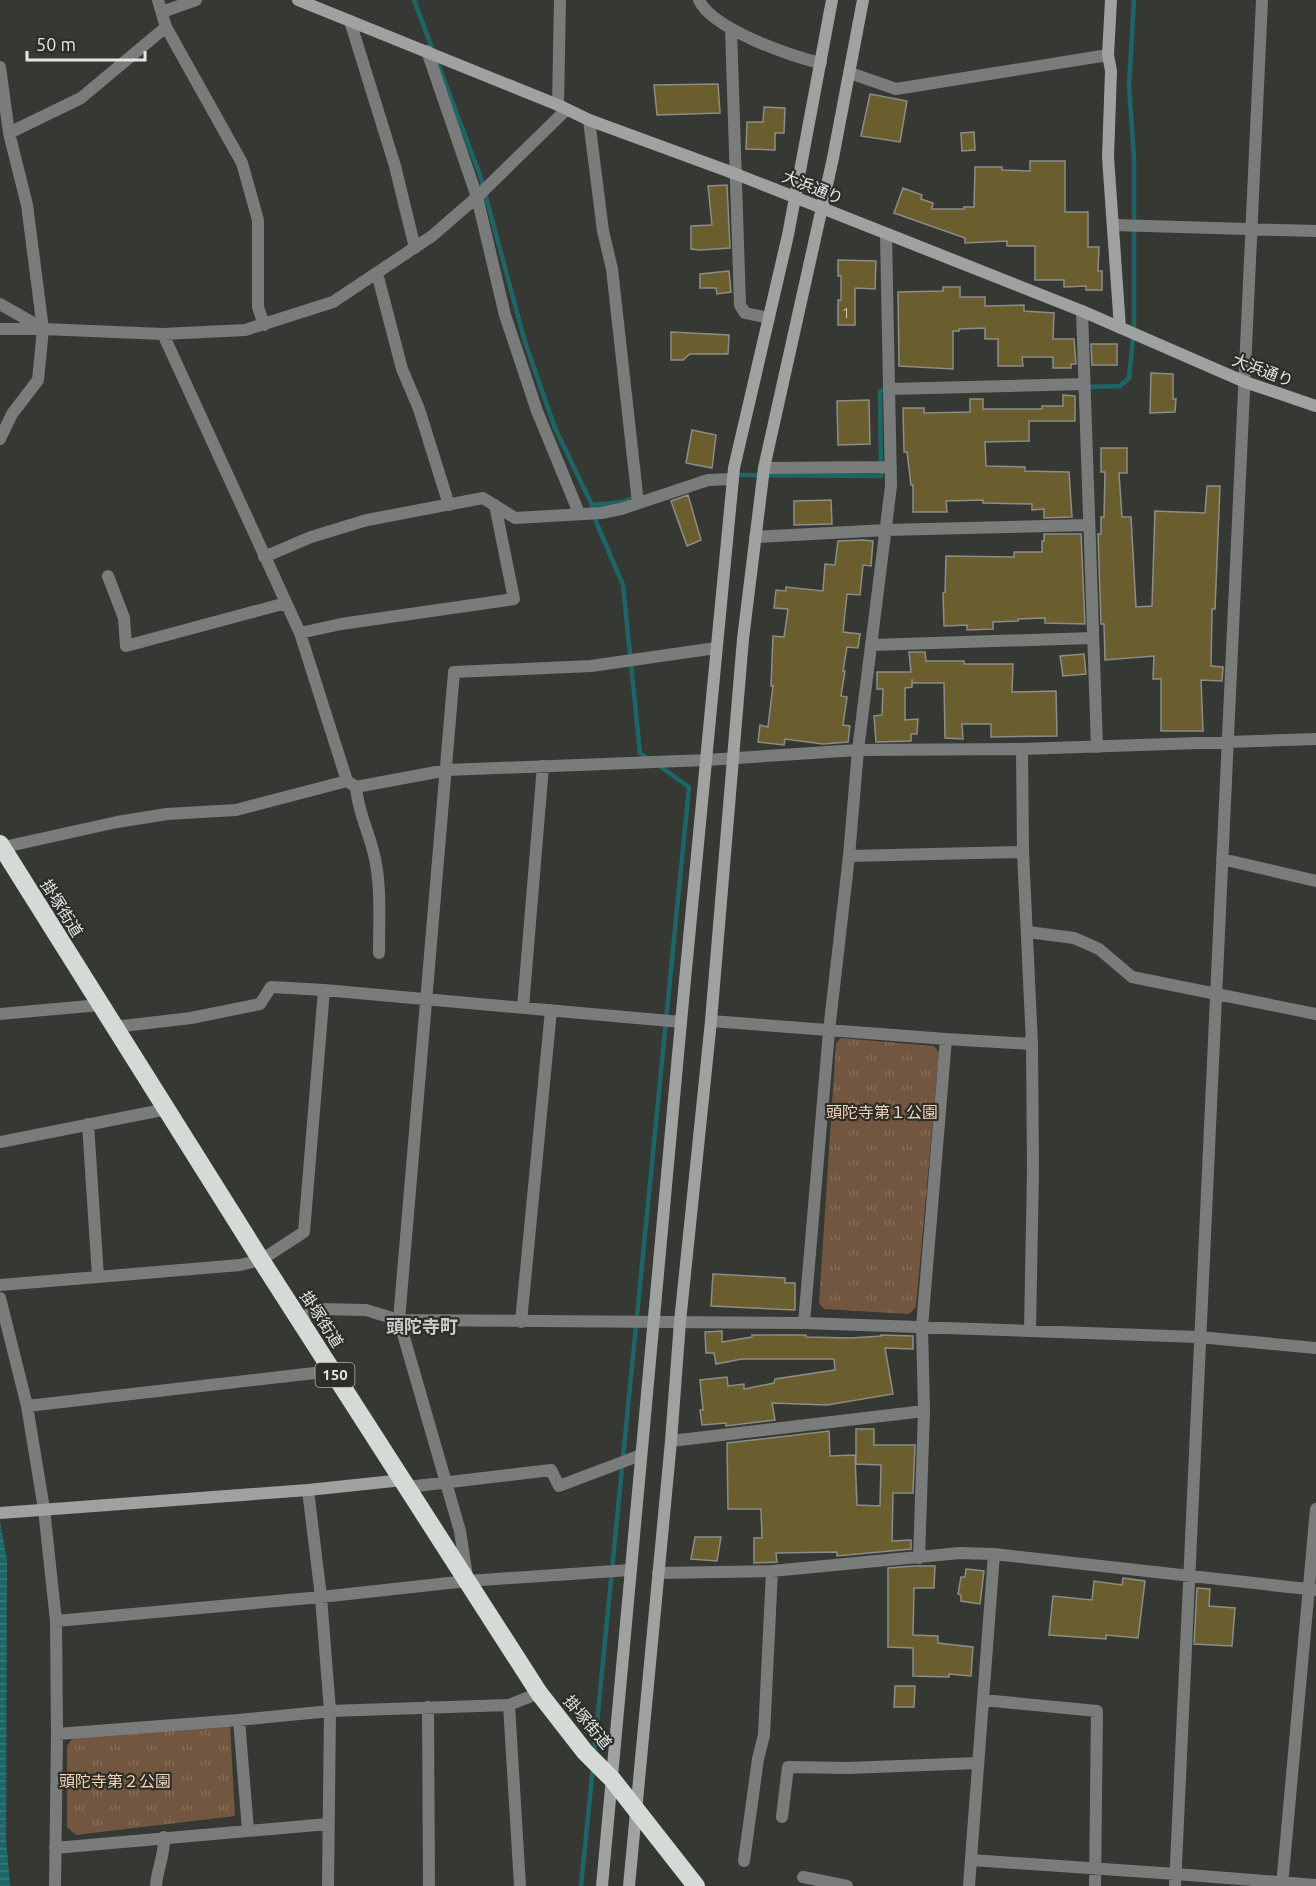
<svg xmlns="http://www.w3.org/2000/svg" width="1316" height="1886" font-family="Ubuntu,'Noto Sans JP',sans-serif">
	<defs>
		<pattern id="park-tufts" width="24" height="20" patternUnits="userSpaceOnUse" patternTransform="scale(1.5)"><rect width="24" height="20" fill="#73563f"/><path d="M3 7l-1-3M5 7V3M7 7l1-3M15 17l-1-3M17 17v-4M19 17l1-3" fill="none" stroke="#876e5b"/></pattern>
		<pattern id="water-rules" width="6" height="5" patternUnits="userSpaceOnUse" patternTransform="scale(1.5)"><rect width="6" height="5" fill="#1d6567"/><path d="M0 2.5h6" fill="none" stroke="#3e7b7d"/></pattern>
	</defs>
	<rect width="100%" height="100%" fill="#363834"/>
	<path fill="url(#park-tufts)" d="M 841,1038 L 934,1046 L 939,1052 L 916,1307 L 909,1314 L 824,1309 L 819,1303 L 836,1043 Z
		M 230,1725 L 235,1816 L 76,1835 L 67,1827 L 67,1746 L 74,1736 Z"/>
	<path fill="url(#water-rules)" d="M 0,1522 L 7,1560 L 6,1838 L 10,1886 L 0,1886 Z"/>
	<g fill="none" stroke-linecap="round" stroke-linejoin="round">
		<path stroke="#1d6567" stroke-width="4.5" d="M 414,0 L 480,175 L 525,342 L 555,428 L 592,505 L 597,524 L 623,585 L 640,753 L 648,759
			M 1086,387 L 1120,386 L 1129,378 L 1134,328 L 1134,158 L 1129,86 L 1134,0
			M 734,475 L 881,476 L 880,391 L 888,390
			M 592,505 L 622,502 L 637,497
			M 594,1753 L 689,787 L 658,765
			M 581,1886 L 593,1767"/>
	</g>
	<path fill="#6b5e2e" stroke="#8d8c88" stroke-width="1.5" d="M 718,84 L 720,113 L 657,115 L 654,85 Z
		M 870,94 L 907,101 L 900,142 L 861,136 Z
		M 764,107 L 785,108 L 784,133 L 775,133 L 775,150 L 746,149 L 747,122 L 763,122 Z
		M 974,132 L 975,150 L 962,151 L 961,133 Z
		M 1030,161 L 1065,161 L 1065,212 L 1088,212 L 1088,247 L 1099,247 L 1098,271 L 1102,271 L 1102,290 L 1086,290 L 1086,286 L 1064,287 L 1064,280 L 1035,280 L 1035,246 L 1007,246 L 1007,241 L 965,243 L 965,238 L 894,213 L 903,188 L 922,195 L 921,199 L 933,203 L 932,209 L 964,209 L 964,207 L 974,207 L 975,167 L 1002,167 L 1002,170 L 1030,171 Z
		M 727,185 L 730,248 L 700,250 L 691,249 L 691,226 L 712,225 L 708,186 Z
		M 838,260 L 876,261 L 875,289 L 855,288 L 855,325 L 838,325 L 838,300 L 841,300 L 841,276 L 838,276 Z
		M 729,271 L 731,292 L 717,294 L 716,288 L 700,288 L 700,274 Z
		M 943,287 L 960,287 L 960,297 L 985,297 L 985,306 L 1024,305 L 1024,311 L 1054,313 L 1053,339 L 1074,339 L 1076,364 L 1071,364 L 1071,368 L 1053,368 L 1053,357 L 1022,357 L 1023,366 L 998,366 L 998,339 L 985,339 L 985,328 L 959,329 L 959,331 L 953,331 L 953,369 L 899,366 L 898,292 L 943,291 Z
		M 671,332 L 729,335 L 728,354 L 690,354 L 683,360 L 671,360 Z
		M 1091,344 L 1117,344 L 1117,365 L 1092,365 Z
		M 1151,373 L 1173,374 L 1173,399 L 1176,399 L 1175,412 L 1150,413 Z
		M 1063,395 L 1075,396 L 1075,421 L 1029,421 L 1029,441 L 985,442 L 986,466 L 1025,467 L 1025,471 L 1069,472 L 1072,517 L 1044,518 L 1044,509 L 1032,510 L 1032,504 L 983,503 L 983,500 L 946,501 L 947,512 L 913,512 L 913,485 L 911,485 L 907,452 L 904,452 L 903,408 L 924,408 L 924,413 L 970,412 L 970,399 L 983,399 L 983,409 L 1042,409 L 1042,406 L 1063,406 Z
		M 869,400 L 870,444 L 838,445 L 837,401 Z
		M 692,430 L 716,435 L 712,468 L 686,463 Z
		M 1101,448 L 1127,448 L 1127,473 L 1119,473 L 1122,517 L 1131,517 L 1136,607 L 1152,606 L 1155,511 L 1205,513 L 1207,486 L 1220,486 L 1215,609 L 1212,609 L 1211,666 L 1223,667 L 1222,681 L 1201,680 L 1203,731 L 1161,731 L 1161,679 L 1153,679 L 1154,656 L 1105,660 L 1104,624 L 1101,624 L 1098,534 L 1101,534 L 1101,517 L 1104,517 L 1105,472 L 1101,472 Z
		M 688,495 L 701,540 L 687,546 L 671,501 Z
		M 831,500 L 832,524 L 794,525 L 794,501 Z
		M 1044,534 L 1081,534 L 1085,624 L 1045,623 L 1045,618 L 1018,619 L 1018,621 L 993,622 L 993,629 L 967,630 L 967,625 L 944,626 L 943,593 L 945,592 L 946,556 L 1014,557 L 1014,552 L 1042,552 L 1042,541 L 1044,541 Z
		M 862,540 L 873,541 L 871,566 L 863,565 L 860,595 L 847,594 L 843,632 L 860,634 L 858,648 L 847,647 L 843,671 L 845,671 L 841,696 L 847,697 L 843,725 L 850,726 L 848,742 L 823,744 L 785,739 L 784,745 L 758,742 L 760,725 L 768,727 L 769,718 L 773,686 L 771,686 L 773,636 L 784,637 L 788,609 L 774,608 L 776,590 L 786,591 L 786,587 L 823,591 L 825,564 L 835,565 L 838,541 Z
		M 909,652 L 925,652 L 926,661 L 964,661 L 964,664 L 1013,664 L 1012,692 L 1056,691 L 1057,736 L 991,737 L 991,724 L 962,724 L 963,739 L 945,738 L 944,683 L 912,683 L 912,679 L 912,687 L 905,688 L 905,720 L 918,719 L 917,734 L 911,734 L 911,741 L 876,742 L 874,716 L 882,715 L 883,689 L 877,689 L 877,672 L 911,672 Z
		M 1084,654 L 1086,674 L 1063,676 L 1060,656 Z
		M 713,1274 L 785,1278 L 785,1283 L 795,1283 L 795,1310 L 711,1306 Z
		M 722,1331 L 722,1342 L 752,1337 L 752,1335 L 806,1335 L 806,1337 L 851,1338 L 881,1336 L 881,1335 L 913,1336 L 913,1349 L 885,1348 L 893,1394 L 827,1405 L 772,1403 L 775,1420 L 726,1426 L 726,1423 L 702,1425 L 700,1410 L 703,1410 L 700,1380 L 727,1377 L 728,1386 L 744,1384 L 744,1389 L 774,1383 L 775,1379 L 835,1370 L 834,1359 L 742,1359 L 716,1364 L 714,1353 L 706,1353 L 705,1332 Z
		M 856,1429 L 874,1429 L 874,1445 L 915,1445 L 913,1493 L 893,1493 L 892,1541 L 911,1540 L 911,1549 L 837,1556 L 837,1552 L 776,1553 L 777,1562 L 754,1563 L 754,1538 L 762,1538 L 761,1509 L 728,1509 L 727,1443 L 829,1431 L 830,1456 L 855,1455 L 857,1505 L 880,1506 L 881,1465 L 856,1464 Z
		M 695,1537 L 721,1537 L 717,1561 L 691,1559 Z
		M 914,1566 L 935,1566 L 934,1588 L 914,1588 L 913,1635 L 938,1636 L 938,1643 L 973,1647 L 971,1676 L 949,1674 L 949,1677 L 913,1676 L 913,1648 L 888,1647 L 888,1568 Z
		M 966,1569 L 984,1571 L 980,1604 L 961,1601 L 961,1595 L 958,1594 L 961,1577 L 965,1577 Z
		M 1123,1578 L 1145,1581 L 1138,1638 L 1106,1635 L 1106,1639 L 1049,1635 L 1053,1596 L 1092,1600 L 1094,1581 L 1122,1585 Z
		M 1197,1588 L 1210,1589 L 1209,1606 L 1235,1608 L 1232,1646 L 1194,1644 Z
		M 895,1686 L 915,1686 L 914,1707 L 894,1707 Z"/>
	<g fill="none" stroke-linecap="round" stroke-linejoin="round">
		<path stroke="#7a7c7b" stroke-width="12" d="M 158,0 L 166,27 L 242,163 L 258,220 L 258,307 L 264,325
			M 699,0 C 711,28 791,57 821,63
			M 162,12 L 196,0
			M 350,21 L 395,166 L 415,248
			M 731,29 L 740,305 L 745,313 L 769,318
			M 427,51 L 477,197 L 505,315 L 537,411 L 579,513
			M 0,67 L 9,133 L 27,205 L 43,329 L 38,380 L 12,414 L 0,439
			M 850,73 L 896,89 L 1108,55
			M 558,105 L 560,0
			M 589,120 L 603,231 L 612,269 L 638,503
			M 9,133 L 81,98 L 166,27
			M 1114,225 L 1316,231
			M 377,273 L 402,369 L 419,409 L 449,505
			M 0,304 L 42,328
			M 1082,311 L 1097,747
			M 0,329 L 43,329 L 163,334 L 245,330 L 333,302 L 432,236 L 477,197 L 566,110
			M 163,334 L 300,633 L 347,781 L 356,787 L 447,770 L 706,760 L 858,750 L 1022,749 L 1316,739
			M 890,389 L 1084,384
			M 764,468 L 891,467
			M 755,537 L 886,530 L 1088,525
			M 264,557 L 311,537 L 367,520 L 483,498 L 515,518 L 601,513 L 621,509 L 708,480 L 733,479
			M 108,576 L 124,618 L 126,646 L 286,603
			M 300,633 L 341,624 L 514,599 L 495,505
			M 871,645 L 1092,638
			M 1022,749 L 1023,852 L 1032,1044 L 1033,1170 L 1030,1331
			M 356,787 C 358,814 372,838 376,864 C 381,893 379,923 379,953
			M 0,848 L 117,822 L 167,814 L 236,810 L 347,781
			M 849,856 L 1023,852
			M 1222,859 L 1316,881
			M 1028,932 L 1074,938 L 1099,949 L 1132,977 L 1316,1014
			M 523,1007 L 543,766
			M 0,1014 L 100,1005
			M 711,1021 L 946,1039 L 922,1327 L 924,1411 L 919,1558
			M 114,1027 L 191,1018 L 260,1004 L 271,987 L 324,990
			M 946,1039 L 1032,1044
			M 0,1142 L 167,1109
			M 98,1277 L 240,1265 L 261,1260 L 304,1232 L 324,990 L 681,1022
			M 0,1285 L 98,1277 L 88,1124
			M 0,1298 L 27,1406 L 44,1509 L 56,1621 L 57,1734 L 55,1886
			M 299,1319 L 318,1309 L 366,1310 L 399,1320 L 804,1323 L 1199,1337 L 1316,1348
			M 521,1322 L 551,1010
			M 804,1323 L 829,1031 L 849,856 L 858,750 L 891,486 L 886,234
			M 27,1406 L 332,1371
			M 671,1441 L 924,1411
			M 408,1487 L 551,1470 L 559,1486 L 641,1455
			M 308,1490 L 321,1597 L 330,1711 L 328,1886
			M 658,1573 L 772,1571 L 960,1553 L 994,1554 L 1316,1590
			M 467,1577 L 460,1531 L 399,1320 L 454,672 L 591,666 L 716,648
			M 56,1621 L 321,1597 L 467,1581 L 630,1570
			M 983,1700 L 1097,1711 L 1095,1886
			M 509,1705 L 539,1693
			M 428,1707 L 429,1886
			M 239,1720 L 248,1830
			M 57,1734 L 239,1720 L 330,1711 L 509,1705 L 520,1886
			M 782,1817 L 788,1767 L 848,1768 L 978,1763
			M 55,1848 L 328,1824
			M 971,1860 L 1176,1874 L 1316,1885
			M 744,1861 L 758,1759 L 764,1735 L 772,1571
			M 803,1877 L 847,1886
			M 156,1886 C 157,1869 165,1855 164,1837
			M 969,1886 L 994,1554
			M 1175,1886 L 1262,0
			M 1282,1886 L 1316,1509"/>
		<path stroke="#9fa2a0" stroke-width="12" d="M 298,0 L 558,105 L 589,120 L 736,174 L 1082,311 L 1245,382 L 1316,406
			M 1111,0 L 1108,55 L 1111,71 L 1108,157 L 1120,328
			M 0,1513 L 308,1490 L 403,1480
			M 602,1886 L 681,1022 L 734,468 L 788,235 L 832,0
			M 629,1886 L 671,1441 L 680,1322 L 711,1021 L 743,639 L 764,468 L 833,158 L 863,0"/>
		<path stroke="#d5dad7" stroke-width="18" d="M 0,844 L 261,1260 L 539,1693 L 585,1752 L 612,1779 L 696,1886"/>
	</g>
	<g text-anchor="middle" stroke-width="4.5" stroke-linejoin="round" paint-order="stroke">
		<g font-size="14" fill="#c7c5b7">
			<text x="846" y="318">1</text>
		</g>
		<rect fill="#2c2e2a" stroke="#aeb0ad" stroke-width="1.5" x="315.5" y="1363" width="39" height="24" rx="4.5"/>
		<g font-size="15" font-weight="bold" fill="#e6e7e5">
			<text x="335" y="1380">150</text>
		</g>
		<g font-size="16" fill="#e6e7e5" stroke="#2c2e2a">
			<text transform="translate(813 187) rotate(22)" y="6">大浜通り</text>
			<text transform="translate(1263 370) rotate(21)" y="6">大浜通り</text>
			<text transform="translate(62 908) rotate(58)" y="6">掛塚街道</text>
			<text transform="translate(322 1319) rotate(57)" y="6">掛塚街道</text>
			<text transform="translate(588 1722) rotate(50)" y="6">掛塚街道</text>
		</g>
		<g font-size="16" fill="#fad3b5" stroke="#2c2e2a">
			<text x="882" y="1118">頭陀寺第１公園</text>
			<text x="115" y="1787">頭陀寺第２公園</text>
		</g>
		<g font-size="18" font-weight="bold" fill="#caccc8" stroke="#2c2e2a">
			<text x="422" y="1333">頭陀寺町</text>
		</g>
	</g>
	<path d="M27 51v9h118v-9" fill="none" stroke="#e6e7e5" stroke-width="3"/>
	<text x="36" y="51" font-size="18" fill="#e6e7e5" stroke="#2c2e2a" stroke-width="4.5" paint-order="stroke">50 m</text>
</svg>
